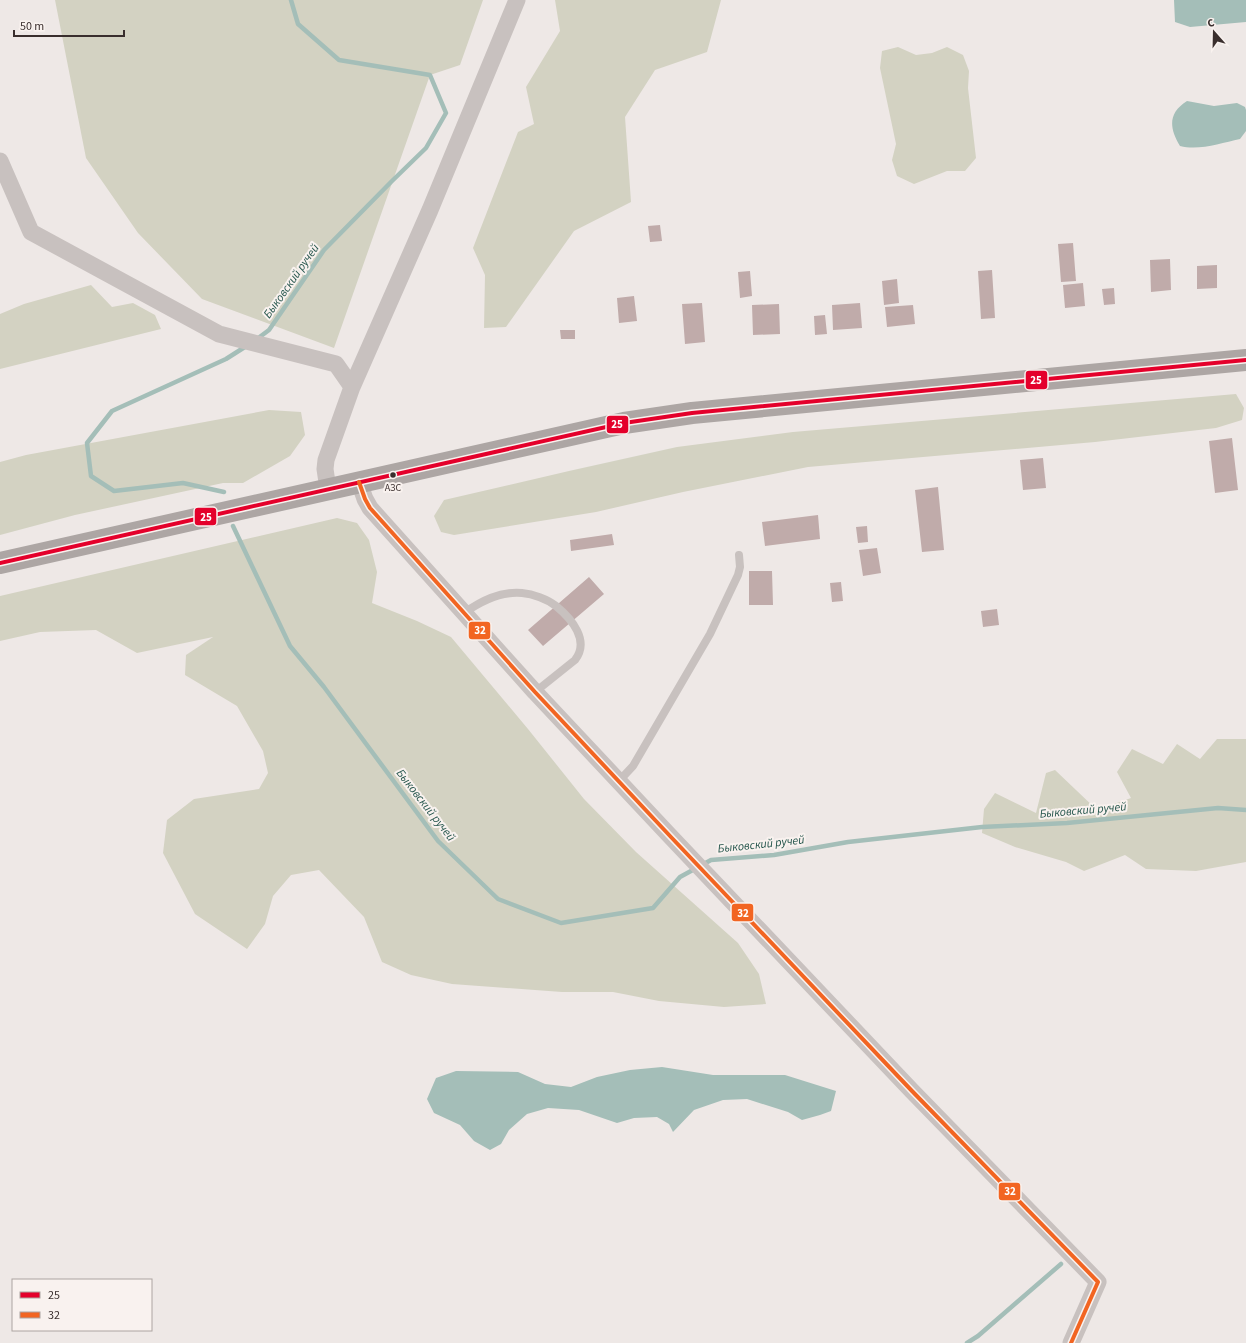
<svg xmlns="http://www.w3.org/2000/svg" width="1246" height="1343" font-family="'Source Sans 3',sans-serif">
	<rect width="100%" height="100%" fill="#eee8e6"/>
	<path fill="#d3d2c2" d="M 55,0 L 483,0 L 460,65 L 430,75 L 334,348 L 202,299 L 138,233 L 86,158 Z
		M 555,0 L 721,0 L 707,52 L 655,70 L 625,117 L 631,202 L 574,231 L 506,327 L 484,328 L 485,275 L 473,248 L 518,132 L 534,124 L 526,87 L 560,31 Z
		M 898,47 L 916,55 L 932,53 L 947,47 L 963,55 L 969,71 L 968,88 L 976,158 L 965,171 L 947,171 L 914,184 L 897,176 L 892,160 L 896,144 L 880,68 L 882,51 Z
		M 91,285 L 112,307 L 133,303 L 155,315 L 161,329 L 0,369 L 0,314 L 24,304 Z
		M 1236,394 L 1244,408 L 1242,420 L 1216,428 L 1095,442 L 808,467 L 683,492 L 596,512 L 454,535 L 441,532 L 434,516 L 444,500 L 569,471 L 677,447 L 793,432 Z
		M 269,410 L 301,412 L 305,435 L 290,456 L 243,483 L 223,483 L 75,515 L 0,535 L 0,462 L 26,455 Z
		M 337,518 L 357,523 L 369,540 L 377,572 L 372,603 L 417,621 L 451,637 L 528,729 L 584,799 L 636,852 L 738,943 L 759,974 L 766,1004 L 724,1007 L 659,1001 L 613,992 L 562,992 L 452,984 L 411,975 L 382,962 L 364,917 L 319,870 L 291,875 L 273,896 L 265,924 L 247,949 L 195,914 L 163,853 L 167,820 L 194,799 L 259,789 L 268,773 L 263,751 L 237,706 L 185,675 L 186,655 L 213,637 L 137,653 L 96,630 L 40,632 L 0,641 L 0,596 Z
		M 1217,739 L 1246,739 L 1246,862 L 1196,871 L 1146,869 L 1125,855 L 1084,871 L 1066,862 L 1015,847 L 982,833 L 984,809 L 995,793 L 1036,813 L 1046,773 L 1055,770 L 1097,810 L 1131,798 L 1117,772 L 1132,749 L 1163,764 L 1177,744 L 1200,759 Z"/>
	<path fill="#a4beb8" d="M 1174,0 L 1246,0 L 1246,22 L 1190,27 L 1175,22 Z
		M 1187,101 L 1214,106 L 1237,103 L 1245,107 L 1246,110 L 1246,131 L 1240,139 C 1221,143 1199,151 1180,146 C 1169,128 1168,113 1187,101 Z
		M 662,1067 L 713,1075 L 785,1075 L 836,1091 L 831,1111 L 820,1115 L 802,1120 L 788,1112 L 747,1099 L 723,1100 L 694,1110 L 673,1132 L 669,1124 L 657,1117 L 634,1118 L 617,1123 L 579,1110 L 548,1108 L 527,1114 L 509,1130 L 501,1144 L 490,1150 L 474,1141 L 460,1125 L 434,1113 L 427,1099 L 436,1078 L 456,1071 L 518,1072 L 545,1084 L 571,1087 L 597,1077 L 630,1070 Z"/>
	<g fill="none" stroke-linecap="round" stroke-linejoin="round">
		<path stroke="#a4beb8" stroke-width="4.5" d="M 257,339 L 269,330 L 324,250 L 392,181 L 426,148 L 446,113 L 430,75 L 339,60 L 298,24 L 291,0
			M 224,492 L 183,483 L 114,491 L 91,476 L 87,443 L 112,411 L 226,359 L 248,345
			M 233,526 L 290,646 L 324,687 L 438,841 L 498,899 L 561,923 L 653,908 L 680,877 L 711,860 L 774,855 L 848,842 L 982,827 L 1067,823 L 1218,808 L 1246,810
			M 967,1343 L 978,1336 L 1061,1264"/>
	</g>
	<path fill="#c0abaa" d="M 660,225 L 662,241 L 650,242 L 648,226 Z
		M 1073,243 L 1076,281 L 1061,282 L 1058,244 Z
		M 1170,259 L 1171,290 L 1151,292 L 1150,260 Z
		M 1217,265 L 1217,288 L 1197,289 L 1197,266 Z
		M 992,270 L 995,318 L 981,319 L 978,271 Z
		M 750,271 L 752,296 L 740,298 L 738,272 Z
		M 897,279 L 899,303 L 884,305 L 882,281 Z
		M 1083,283 L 1085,306 L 1065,308 L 1063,285 Z
		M 1114,288 L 1115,304 L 1104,305 L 1102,289 Z
		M 634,296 L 637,321 L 619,323 L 617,298 Z
		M 702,303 L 705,342 L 685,344 L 682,304 Z
		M 860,303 L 862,328 L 833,330 L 832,305 Z
		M 779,304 L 780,334 L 753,335 L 752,305 Z
		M 913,305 L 915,324 L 887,327 L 885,307 Z
		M 825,315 L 827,334 L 815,335 L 814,316 Z
		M 560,330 L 575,330 L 575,339 L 561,339 Z
		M 1232,438 L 1238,490 L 1215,493 L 1209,441 Z
		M 1043,458 L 1046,488 L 1023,490 L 1020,460 Z
		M 938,487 L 944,550 L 922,552 L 915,490 Z
		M 818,515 L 820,539 L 765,546 L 762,522 Z
		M 867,526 L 868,542 L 858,543 L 856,527 Z
		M 612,534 L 614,545 L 571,551 L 570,540 Z
		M 877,548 L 881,573 L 863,576 L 859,550 Z
		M 749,571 L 772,571 L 773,605 L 749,605 Z
		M 589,577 L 604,594 L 543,646 L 528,630 Z
		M 841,582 L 843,601 L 832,602 L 830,583 Z
		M 997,609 L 999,625 L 983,627 L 981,611 Z"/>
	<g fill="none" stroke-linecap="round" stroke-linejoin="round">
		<path stroke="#c8c1bf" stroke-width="8" d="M 464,613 C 481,601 500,591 522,593 C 533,594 547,599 556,606 C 572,619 590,641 575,660 L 535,692
			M 619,781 L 633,766 L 710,634 L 738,575 L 740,567 L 739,555"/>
		<path stroke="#c8c1bf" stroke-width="17" d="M 0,161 L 31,232 L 219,334 L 336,364 L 352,387
			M 359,482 L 365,499 L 370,508 L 535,692 L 670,836 L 912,1091 L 1098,1282 L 1071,1343
			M 328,489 L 325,469 L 326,460 L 352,387 L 430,210 L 517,0"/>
		<path stroke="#ada6a4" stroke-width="22" d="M 0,563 L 624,423 L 692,413 L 1246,360"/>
		<defs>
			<path id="bus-1" d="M 0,563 L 624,423 L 692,413 L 1246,360"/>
			<path id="bus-2" d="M 359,482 L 365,499 L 370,508 L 535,692 L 670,836 L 912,1091 L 1098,1282 L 1071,1343"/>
		</defs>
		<use href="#bus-1" stroke="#f9f2ef" stroke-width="7"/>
		<use href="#bus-2" stroke="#f9f2ef" stroke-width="7"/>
		<use href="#bus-1" stroke="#e4002b" stroke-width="4"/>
		<use href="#bus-2" stroke="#f26522" stroke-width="4"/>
	</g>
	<circle fill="#392e2d" stroke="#f9f2ef" stroke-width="1.5" cx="393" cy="475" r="3.5"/>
	<g text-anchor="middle" stroke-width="4" stroke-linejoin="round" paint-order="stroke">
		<g font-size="10" fill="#392e2d" stroke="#f9f2ef">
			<text x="393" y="491">АЗС</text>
		</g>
		<g font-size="12" font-style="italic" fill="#26564d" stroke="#f9f2ef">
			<text transform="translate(291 281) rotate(-55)" y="4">Быковский ручей</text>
			<text transform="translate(426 805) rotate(52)" y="4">Быковский ручей</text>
			<text transform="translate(1083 810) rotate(-5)" y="4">Быковский ручей</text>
			<text transform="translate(761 844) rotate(-6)" y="4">Быковский ручей</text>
		</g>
	</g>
	<g stroke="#f9f2ef" stroke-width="1.5">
		<rect x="1025" y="370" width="23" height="20" rx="4" fill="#e4002b"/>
		<rect x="606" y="415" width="23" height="19" rx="4" fill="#e4002b"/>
		<rect x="194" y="507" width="23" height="19" rx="4" fill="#e4002b"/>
		<rect x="468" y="621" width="23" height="19" rx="4" fill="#f26522"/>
		<rect x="731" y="903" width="23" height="19" rx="4" fill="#f26522"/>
		<rect x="998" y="1182" width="23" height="19" rx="4" fill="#f26522"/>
	</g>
	<g font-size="11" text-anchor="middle" font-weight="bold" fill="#fff">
		<text x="1036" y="384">25</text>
		<text x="617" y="428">25</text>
		<text x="206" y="521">25</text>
		<text x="480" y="634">32</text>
		<text x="743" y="917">32</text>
		<text x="1010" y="1195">32</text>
	</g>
	<rect x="12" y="1279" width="140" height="52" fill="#f9f2ef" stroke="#aca4a1"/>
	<rect x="20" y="1292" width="20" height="6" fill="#e4002b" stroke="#aca4a1"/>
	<text x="48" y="1299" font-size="12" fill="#392e2d">25</text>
	<rect x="20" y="1312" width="20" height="6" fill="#f26522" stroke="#aca4a1"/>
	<text x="48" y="1319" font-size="12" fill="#392e2d">32</text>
	<g transform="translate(1214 32) rotate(340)" stroke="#f9f2ef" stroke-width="3" paint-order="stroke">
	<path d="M0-3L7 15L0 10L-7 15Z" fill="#392e2d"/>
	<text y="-6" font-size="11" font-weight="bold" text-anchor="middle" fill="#392e2d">С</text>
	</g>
	<path d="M14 30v6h110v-6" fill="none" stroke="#392e2d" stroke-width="2"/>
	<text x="20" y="30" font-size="12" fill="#392e2d" stroke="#f9f2ef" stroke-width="3" paint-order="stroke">50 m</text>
</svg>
